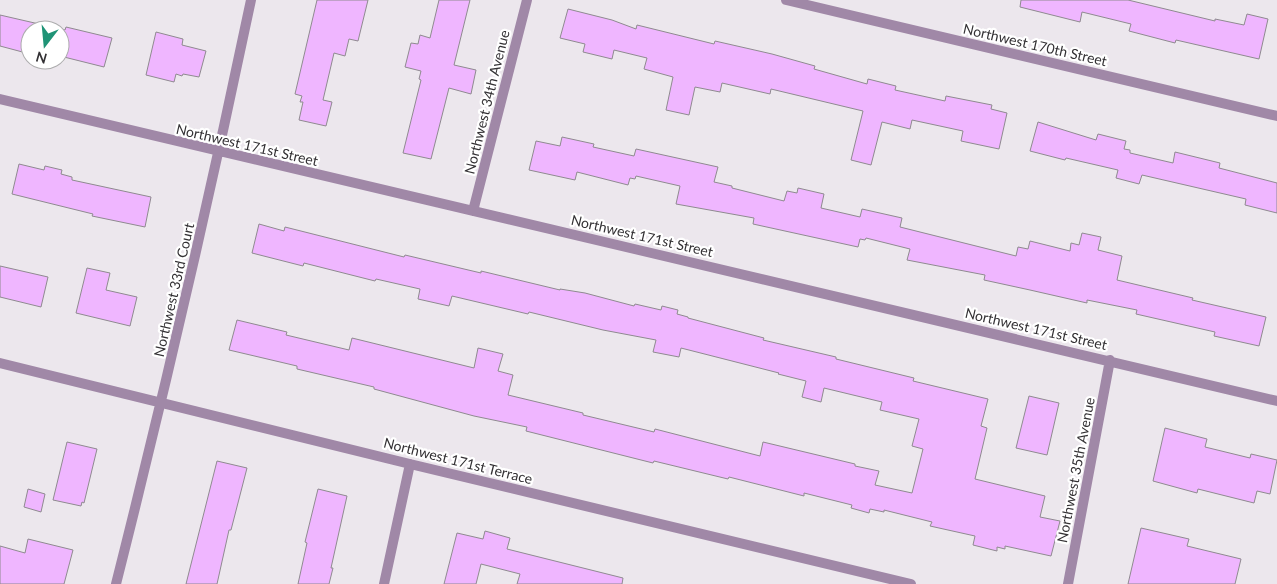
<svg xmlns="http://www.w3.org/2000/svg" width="1277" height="584" font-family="Lato,sans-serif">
	<rect width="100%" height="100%" fill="#ece7ed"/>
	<path fill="#efb6ff" stroke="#8f8a90" d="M 317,0 L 368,0 L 358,41 L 349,39 L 345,56 L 334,53 L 323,100 L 332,102 L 326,126 L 299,120 L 303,102 L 300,102 L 302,96 L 295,94 Z
		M 439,0 L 470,0 L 454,65 L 476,70 L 471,94 L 449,88 L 431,159 L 403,153 L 421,80 L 419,79 L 421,71 L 405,67 L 411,43 L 418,44 L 420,35 L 430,38 Z
		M 1021,0 L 1128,0 L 1215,21 L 1215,19 L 1244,25 L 1247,14 L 1268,19 L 1259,59 L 1176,40 L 1175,43 L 1129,31 L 1131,24 L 1082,12 L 1080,22 L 1020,7 Z
		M 568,9 L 612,20 L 636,29 L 637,25 L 714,44 L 715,41 L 772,54 L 815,66 L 814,69 L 867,84 L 868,79 L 896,86 L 895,90 L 945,101 L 946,96 L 992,105 L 991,109 L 1007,113 L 999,149 L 961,141 L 963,131 L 912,120 L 910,129 L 882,122 L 871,165 L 851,160 L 863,111 L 771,89 L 770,94 L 722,83 L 720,92 L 695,87 L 689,115 L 666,110 L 673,77 L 644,69 L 647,58 L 614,50 L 612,59 L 583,52 L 585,44 L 560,38 Z
		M 0,15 L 65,30 L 66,27 L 112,38 L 104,67 L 60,56 L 60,30 L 30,30 L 30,54 L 0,46 Z
		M 156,32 L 183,39 L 182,45 L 206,51 L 199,77 L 183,74 L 182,76 L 176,74 L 174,82 L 146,75 Z
		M 1038,122 L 1096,140 L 1098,134 L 1126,141 L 1124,149 L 1130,150 L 1130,153 L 1173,163 L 1175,152 L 1220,163 L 1219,168 L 1277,183 L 1277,213 L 1245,205 L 1246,199 L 1142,175 L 1139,184 L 1116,178 L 1118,170 L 1066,158 L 1065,160 L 1030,151 Z
		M 562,137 L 594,144 L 593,147 L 634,156 L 636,149 L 718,167 L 714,182 L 732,186 L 732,188 L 784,201 L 787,191 L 797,193 L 798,188 L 824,194 L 821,208 L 860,217 L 862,209 L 902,218 L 900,227 L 1016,256 L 1018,247 L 1028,249 L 1030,241 L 1070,251 L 1071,243 L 1079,245 L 1082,233 L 1101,237 L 1098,250 L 1122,256 L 1117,280 L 1193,298 L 1192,300 L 1266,317 L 1259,346 L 1214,336 L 1215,332 L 1136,314 L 1137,310 L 1087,300 L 1087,303 L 1030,290 L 984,280 L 985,275 L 907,260 L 910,249 L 866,238 L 865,240 L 860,239 L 858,247 L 753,224 L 754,218 L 676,204 L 680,186 L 636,176 L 635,179 L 630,178 L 628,185 L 577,172 L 575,180 L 529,170 L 536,141 L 560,146 Z
		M 19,164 L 44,170 L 45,166 L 62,170 L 61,174 L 72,177 L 72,180 L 151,197 L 145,227 L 92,216 L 93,214 L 12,194 Z
		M 259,224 L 284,231 L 285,227 L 404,257 L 405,255 L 481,273 L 481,271 L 560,290 L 560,289 L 585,293 L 634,306 L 635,304 L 661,310 L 662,306 L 678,310 L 677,314 L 688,317 L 688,318 L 764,338 L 763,340 L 836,357 L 836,359 L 914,378 L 913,381 L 988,399 L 981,426 L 987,428 L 975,479 L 1045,496 L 1040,517 L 1060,521 L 1051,556 L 1005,546 L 1005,549 L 997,547 L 997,551 L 973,545 L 975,536 L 930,526 L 932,522 L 884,510 L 884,512 L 870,509 L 869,513 L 851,508 L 852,505 L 804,493 L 804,496 L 729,477 L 728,479 L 654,461 L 653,463 L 526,431 L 527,427 L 474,416 L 374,389 L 374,387 L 297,369 L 297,366 L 229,350 L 237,320 L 287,332 L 286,335 L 349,350 L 352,338 L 474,368 L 478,348 L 503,354 L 498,371 L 513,375 L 508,395 L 583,413 L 583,415 L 654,432 L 655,429 L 760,456 L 763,442 L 855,464 L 855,466 L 879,471 L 875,485 L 912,493 L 923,449 L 912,446 L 919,419 L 880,410 L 882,402 L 824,388 L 821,402 L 802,397 L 806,381 L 778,374 L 779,373 L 681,348 L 679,357 L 653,352 L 656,340 L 603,330 L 529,312 L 528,314 L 452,296 L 449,306 L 418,299 L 420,289 L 376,279 L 375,281 L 304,263 L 303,266 L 252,253 Z
		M 0,266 L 48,277 L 41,307 L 0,297 Z
		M 87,268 L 110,273 L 106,290 L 137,297 L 130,326 L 76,313 Z
		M 1029,396 L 1059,403 L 1047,455 L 1016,448 Z
		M 1165,428 L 1207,439 L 1205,447 L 1250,458 L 1251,454 L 1277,460 L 1270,494 L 1257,491 L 1254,503 L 1198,489 L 1197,493 L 1153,481 Z
		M 67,442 L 97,449 L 84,503 L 82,502 L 81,506 L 53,500 Z
		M 217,461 L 247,468 L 231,530 L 229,530 L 217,584 L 186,584 Z
		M 28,489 L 45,494 L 41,512 L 24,507 Z
		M 318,489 L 347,496 L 331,568 L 333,568 L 329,584 L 298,584 L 307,543 L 305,542 Z
		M 1141,528 L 1189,539 L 1187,546 L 1241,559 L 1235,584 L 1128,584 Z
		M 485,531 L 510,538 L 507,549 L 623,578 L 622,584 L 517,584 L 520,574 L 481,564 L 476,584 L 444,584 L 457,533 L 483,539 Z
		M 28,539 L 73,550 L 64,584 L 0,584 L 0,546 L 25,553 Z"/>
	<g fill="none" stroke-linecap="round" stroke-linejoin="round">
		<path stroke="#a088a7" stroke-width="10" d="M 786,0 L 1277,116
			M 0,99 C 425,203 852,297 1277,401
			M 473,211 L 527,0
			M 0,363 L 410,464 L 911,584
			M 116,584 C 165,390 210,196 251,0
			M 384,584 L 410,464
			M 1068,584 L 1110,360"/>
	</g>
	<g text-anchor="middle" stroke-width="4.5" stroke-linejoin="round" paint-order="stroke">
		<g font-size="14" fill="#333134" stroke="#fff">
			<text transform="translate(1035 45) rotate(13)" y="5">Northwest 170th Street</text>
			<text transform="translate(487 102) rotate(-76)" y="5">Northwest 34th Avenue</text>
			<text transform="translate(247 145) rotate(13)" y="5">Northwest 171st Street</text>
			<text transform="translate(642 236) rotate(13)" y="5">Northwest 171st Street</text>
			<text transform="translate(174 290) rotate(-77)" y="5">Northwest 33rd Court</text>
			<text transform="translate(1036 329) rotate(13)" y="5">Northwest 171st Street</text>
			<text transform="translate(458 461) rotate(14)" y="5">Northwest 171st Terrace</text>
			<text transform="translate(1076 470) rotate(-79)" y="5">Northwest 35th Avenue</text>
		</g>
	</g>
	<g transform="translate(45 45) rotate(196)"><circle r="24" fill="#ffffff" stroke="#adadae"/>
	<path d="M0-4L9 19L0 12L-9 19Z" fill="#1f9376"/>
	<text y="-8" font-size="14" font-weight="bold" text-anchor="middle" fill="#333134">N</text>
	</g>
</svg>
